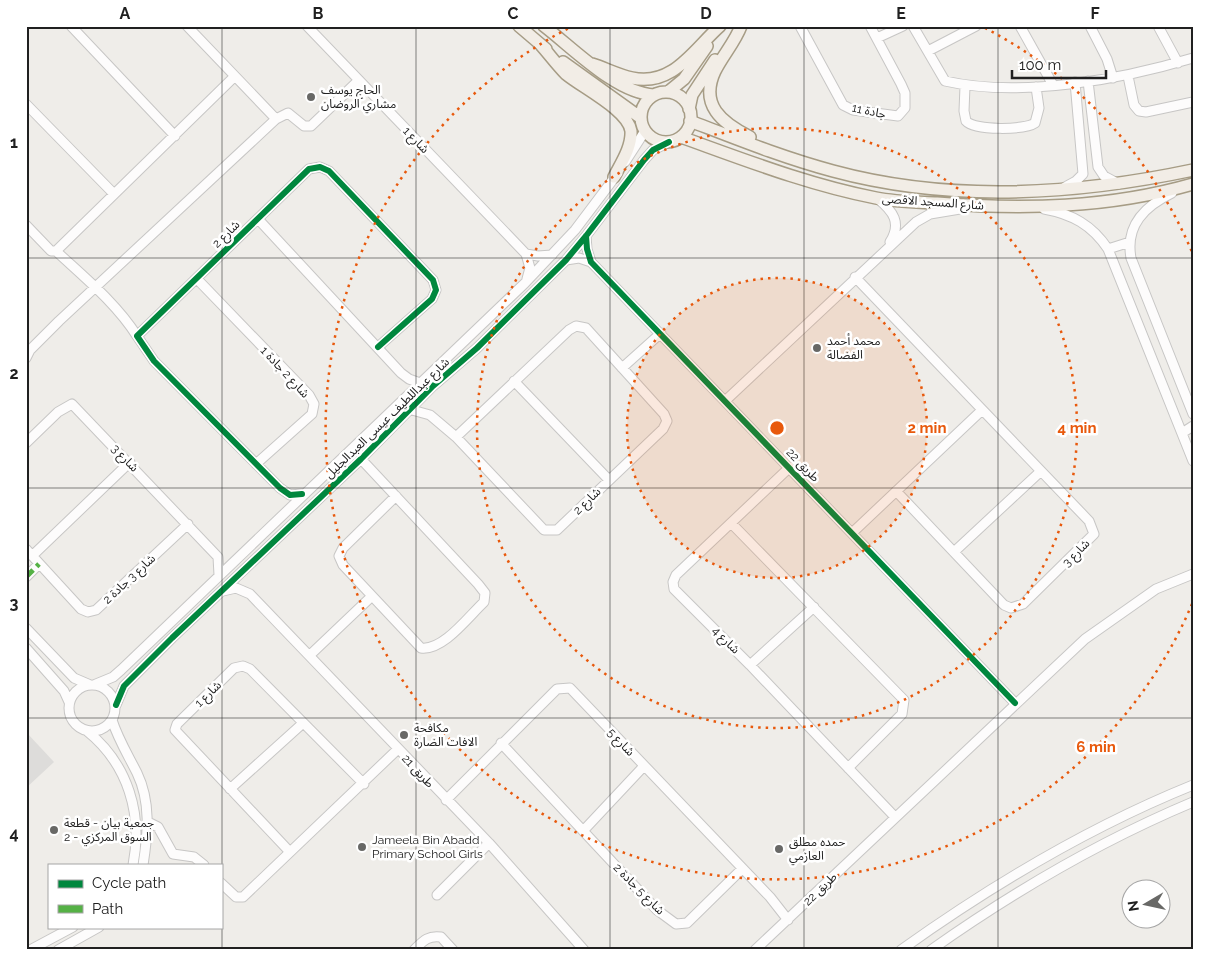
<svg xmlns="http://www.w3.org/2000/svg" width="1219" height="976" font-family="Raleway,'Noto Sans Arabic',sans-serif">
	<rect width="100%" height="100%" fill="#efede9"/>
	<path fill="#dddcda" d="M 26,732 L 54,762 L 26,788 Z"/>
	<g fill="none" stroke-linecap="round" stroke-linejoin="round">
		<defs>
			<path id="minor" d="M 71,26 L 175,136
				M 187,26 L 276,119
				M 307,26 L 526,254 L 530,268 L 527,279
				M 800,26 L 843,105 L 853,110 L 898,116 L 905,108 L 905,93 L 901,84 L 870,26
				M 913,26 L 945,81 C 1019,98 1120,80 1193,58
				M 1020,26 L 1053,85
				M 1090,26 L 1107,59 L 1113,78
				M 1158,26 L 1178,63
				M 877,38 L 903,26
				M 928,51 L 976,26
				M 1128,76 L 1134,105 L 1139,111 L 1146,112 L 1193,102
				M 1088,81 L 1098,167 L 1104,176 L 1119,184
				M 965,86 L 964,111 L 966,121 C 975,131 1025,130 1035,123 L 1039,108 L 1036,87
				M 26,104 L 114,194
				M 625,162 L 645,131
				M 1065,187 L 1076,181 L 1083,174 L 1075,82
				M 1172,193 C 1145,206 1125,225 1131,258 L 1193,414
				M 878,199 C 893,211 902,223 890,242
				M 1044,209 C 1072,214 1092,225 1108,249 L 1193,461
				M 258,219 L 401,373 L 409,379 L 420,383
				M 26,225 L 51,251 L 56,251 C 85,278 116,303 137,336
				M 586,236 L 587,249 L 591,262 L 1015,703
				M 1108,249 L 1130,242
				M 56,251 L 234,77
				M 526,254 L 538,256 L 552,255
				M 566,260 L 579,258 L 591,262
				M 855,277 L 1089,521 L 1094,534 L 1023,604 L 1011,608 L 1004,605 L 896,491
				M 197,279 L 309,395 L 314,404 L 312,414 L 256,464
				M 26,358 L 30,350 L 59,321 L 276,119 L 288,113 L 304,126 L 311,126 L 359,80
				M 622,368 L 661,333
				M 514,381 L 609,480
				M 725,401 L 916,222 L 930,214 L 966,208
				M 412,410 L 430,415 L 456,437 L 544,530 L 557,530 L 663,429 L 667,421 L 664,414 L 586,328 L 576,326 L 569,330 L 456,437
				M 1182,433 L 1193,426
				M 26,443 L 58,412 L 72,404 L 218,557 L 219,575
				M 361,459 L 478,584 L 485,593 L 484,602 C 468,617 443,651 421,648 L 343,565 L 339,556 L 343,548 L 396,496
				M 790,467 L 676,575 L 673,582 L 674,589 L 750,665 L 895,817
				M 302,494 L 290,495 L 280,488 L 154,361 L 137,336 L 309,169 L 320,167 L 329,171 L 433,280 L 436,290 L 432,299 L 378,347
				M 732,524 L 904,700 L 902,714 L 848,768
				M 852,533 L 981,411
				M 26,549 L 81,609 L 88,612 L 96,610 L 188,524
				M 955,551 L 1041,471
				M 32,556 L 130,462
				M 26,577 L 39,564
				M 223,591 L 236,588 L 250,594 L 489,843 L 584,950
				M 26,628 L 74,678 L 88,684
				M 26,648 L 64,691 L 69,702
				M 310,655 L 372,596
				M 750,665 L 814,607
				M 96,684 L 113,677 L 121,670 L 525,283 L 575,230 L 618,173
				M69 708a23 23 0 1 1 46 0a23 23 0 1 1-46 0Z
				M 116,705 L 124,686 L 172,638 L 361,459 L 433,386 L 477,348 L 566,260 L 586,236 L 644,160 L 653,150 L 669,142
				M 112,720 C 118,739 128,755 137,773 C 151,802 148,834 143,865
				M 87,731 C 128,764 143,814 133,865
				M 501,743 L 657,910 L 676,924 L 687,923 L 742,869
				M 230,789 L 302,724
				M 446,800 L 557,689 L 570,688 L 770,897 L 788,920
				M 148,822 L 158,827 L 173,854 L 194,857 L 204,865
				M 583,831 L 644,766
				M 289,851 L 175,730 L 177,724 L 234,668 L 243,666 L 250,669 L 364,784
				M 221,883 L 236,897 L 243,897 L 398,749
				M 437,895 L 489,843
				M 30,950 L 73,927
				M 58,950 L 99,927
				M 414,950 C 423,941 428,935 441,937 L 453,950
				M 755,950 L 1085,639 L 1156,589 L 1193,574
				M 901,950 C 992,885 1089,827 1193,785
				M 931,950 C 1013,892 1100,841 1193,802"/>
			<path id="major" d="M 519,26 L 546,49
				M 544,26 C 574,49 616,93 654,95
				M 741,26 C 735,42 723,55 715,71 C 699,105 722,123 750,137
				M 541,45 C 549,54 557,65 566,74 C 583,88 628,110 631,131 C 632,147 621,163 614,177
				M 563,62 L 641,118
				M 592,64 C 605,68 618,75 632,78 C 673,87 694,49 720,26
				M 668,92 L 684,79 L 707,46
				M641 117a25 25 0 1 1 50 0a25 25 0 1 1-50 0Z
				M 689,109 L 692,95 L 715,60
				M 690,121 C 737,139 784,158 833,171 C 951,203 1075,195 1193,170
				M 681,137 C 745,160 809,185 876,198 C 896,202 917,202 937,203 C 1023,210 1109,208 1193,184"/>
		</defs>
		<use href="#minor" stroke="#c7c6c5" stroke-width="11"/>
		<use href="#major" stroke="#a69c85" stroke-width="14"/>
		<use href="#minor" stroke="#fdfcfc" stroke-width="9"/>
		<use href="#major" stroke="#f2ede6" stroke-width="11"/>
		<path stroke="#55b145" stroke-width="5" stroke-dasharray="10 5" stroke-linecap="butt" d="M 26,577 L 39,564"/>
		<defs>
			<path id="cycleway" d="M 586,236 L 587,249 L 591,262 L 1015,703
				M 302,494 L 290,495 L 280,488 L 154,361 L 137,336 L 309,169 L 320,167 L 329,171 L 433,280 L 436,290 L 432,299 L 378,347
				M 116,705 L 124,686 L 172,638 L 361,459 L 433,386 L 477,348 L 566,260 L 586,236 L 644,160 L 653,150 L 669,142"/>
		</defs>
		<use href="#cycleway" stroke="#fff" stroke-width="9"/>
		<use href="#cycleway" stroke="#00873e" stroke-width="6"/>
	</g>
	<path fill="none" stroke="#202020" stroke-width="1" stroke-opacity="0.55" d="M 222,26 L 222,950M 416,26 L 416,950M 610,26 L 610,950M 804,26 L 804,950M 998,26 L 998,950M 26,258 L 1193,258M 26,488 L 1193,488M 26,718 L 1193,718"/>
	<circle cx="777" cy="428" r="150" fill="#e8590c" fill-opacity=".12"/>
	<g fill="none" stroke="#e8590c" stroke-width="2.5" stroke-dasharray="2.5 5">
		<circle cx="777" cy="428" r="150"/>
		<circle cx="777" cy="428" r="300"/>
		<path d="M1192 604A451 451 0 1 1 569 28M985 28A451 451 0 0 1 1192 252"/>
	</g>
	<g fill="#686866" stroke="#fff" stroke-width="2">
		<circle cx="311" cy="97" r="5"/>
		<circle cx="817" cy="348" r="5"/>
		<circle cx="404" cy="735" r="5"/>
		<circle cx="54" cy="830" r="5"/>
		<circle cx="362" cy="847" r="5"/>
		<circle cx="779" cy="849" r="5"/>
	</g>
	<g text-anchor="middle" stroke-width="5" stroke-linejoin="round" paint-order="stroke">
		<g font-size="12" fill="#202020" stroke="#fff" text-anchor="start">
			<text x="321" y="94">الحاج يوسف<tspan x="321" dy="14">مشاري الروضان</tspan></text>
			<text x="827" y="345">محمد أحمد<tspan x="827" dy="14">الفضالة</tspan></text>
			<text x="414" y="732">مكافحة<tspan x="414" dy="14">الافات الضارة</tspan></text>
			<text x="64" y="827">جمعية بيان - قطعة<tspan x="64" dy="14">2 - السوق المركزي</tspan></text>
			<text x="372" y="844">Jameela Bin Abadd<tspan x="372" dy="14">Primary School Girls</tspan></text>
			<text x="789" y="846">حمده مطلق<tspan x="789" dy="14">العازمي</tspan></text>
		</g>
		<g font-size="12" fill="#202020" stroke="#fff">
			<text transform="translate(869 111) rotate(12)" y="4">جادة 11</text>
			<text transform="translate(416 140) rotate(46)" y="4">شارع 1</text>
			<text transform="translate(933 202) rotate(4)" y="4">شارع المسجد الاقصى</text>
			<text transform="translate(226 234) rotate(-45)" y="4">شارع 2</text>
			<text transform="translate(285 372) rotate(47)" y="4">شارع 2 جادة 1</text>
			<text transform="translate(387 418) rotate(-44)" y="4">شارع عبداللطيف عيسى العبدالجليل</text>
			<text transform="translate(125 458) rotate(46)" y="4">شارع 3</text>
			<text transform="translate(803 465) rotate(46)" y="4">طريق 22</text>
			<text transform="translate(587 501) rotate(-44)" y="4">شارع 2</text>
			<text transform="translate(1076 553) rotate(-45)" y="4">شارع 3</text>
			<text transform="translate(129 579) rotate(-43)" y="4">شارع 3 جادة 2</text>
			<text transform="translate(726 640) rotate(45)" y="4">شارع 4</text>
			<text transform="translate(208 694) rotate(-44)" y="4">شارع 1</text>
			<text transform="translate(621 742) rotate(46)" y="4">شارع 5</text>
			<text transform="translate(418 771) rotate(47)" y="4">طريق 21</text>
			<text transform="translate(639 889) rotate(45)" y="4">شارع 5 جادة 2</text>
			<text transform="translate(820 889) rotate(-44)" y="4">طريق 22</text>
		</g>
	</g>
	<circle cx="777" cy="428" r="8" fill="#e8590c" stroke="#fff" stroke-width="2.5"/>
	<g font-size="15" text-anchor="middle" font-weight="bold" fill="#e8590c" stroke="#fff" stroke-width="5" stroke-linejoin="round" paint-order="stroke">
		<text x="927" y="433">2 min</text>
		<text x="1077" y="433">4 min</text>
		<text x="1096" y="752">6 min</text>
	</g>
	<rect width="1219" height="976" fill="none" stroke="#ffffff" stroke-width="55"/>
	<rect x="48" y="864" width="175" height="65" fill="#ffffff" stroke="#a6a6a6"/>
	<rect x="58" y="880" width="25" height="8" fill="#00873e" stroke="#a6a6a6"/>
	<text x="92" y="888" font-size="15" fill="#202020">Cycle path</text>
	<rect x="58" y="905" width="25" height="8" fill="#55b145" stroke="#a6a6a6"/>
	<text x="92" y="914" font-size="15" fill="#202020">Path</text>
	<g transform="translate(1146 904) rotate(261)"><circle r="24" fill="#ffffff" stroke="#a6a6a6"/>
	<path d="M0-4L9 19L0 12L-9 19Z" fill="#686866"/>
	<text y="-8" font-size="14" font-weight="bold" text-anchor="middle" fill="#202020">N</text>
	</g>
	<path d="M1012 70v8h94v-8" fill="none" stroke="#202020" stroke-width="2.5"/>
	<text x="1019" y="70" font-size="15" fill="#202020" stroke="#ffffff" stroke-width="4" paint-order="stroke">100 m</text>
	<rect x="28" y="28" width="1164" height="920" fill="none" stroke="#202020" stroke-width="2"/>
	<g font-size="16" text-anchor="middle" font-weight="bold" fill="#202020">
		<text x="125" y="19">A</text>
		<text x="318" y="19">B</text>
		<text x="513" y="19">C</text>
		<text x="706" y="19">D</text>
		<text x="901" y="19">E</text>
		<text x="1095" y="19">F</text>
		<text x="14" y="148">1</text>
		<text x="14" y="379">2</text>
		<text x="14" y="609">3</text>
		<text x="14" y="839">4</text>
	</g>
</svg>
